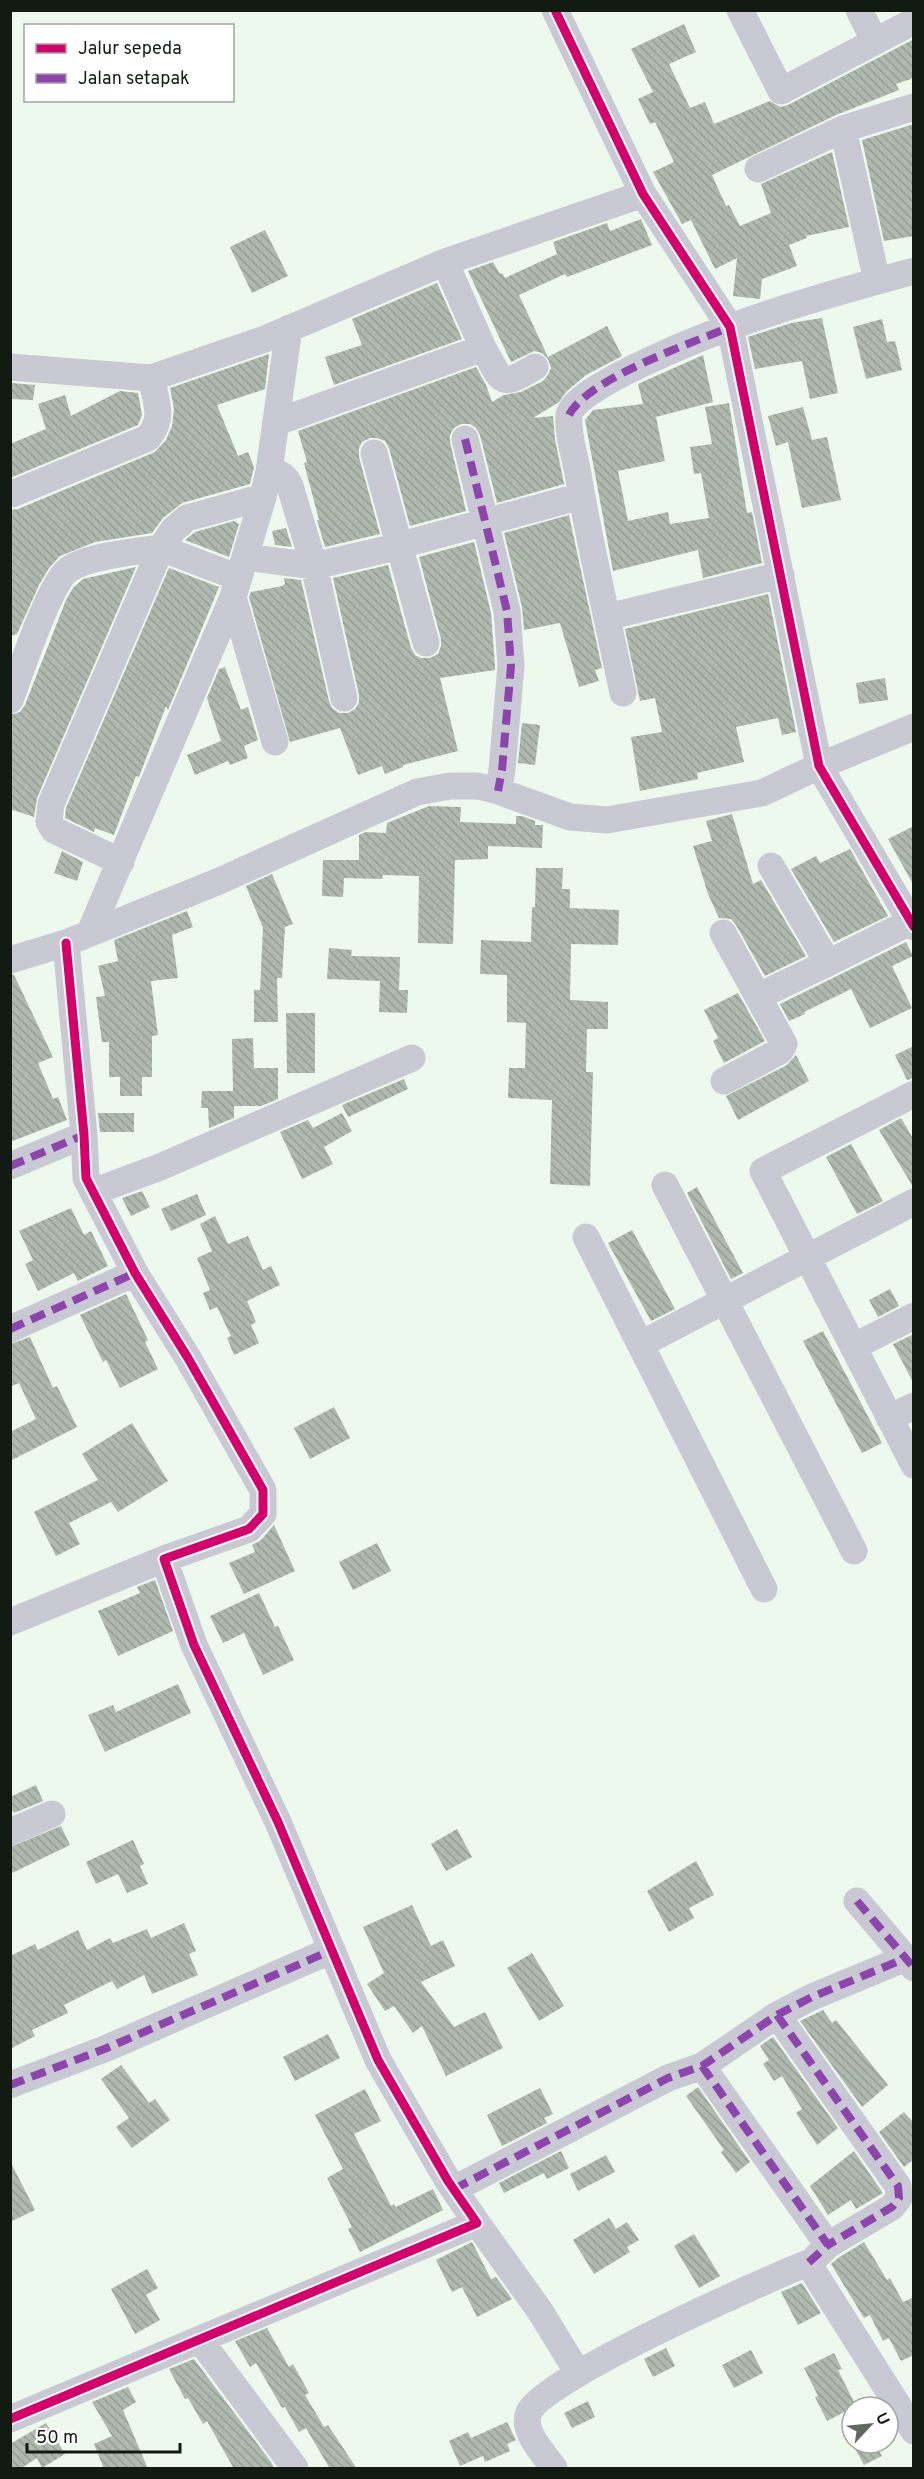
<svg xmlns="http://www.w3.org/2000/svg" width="924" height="2479" font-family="Overpass,sans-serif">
	<defs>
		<pattern id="building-back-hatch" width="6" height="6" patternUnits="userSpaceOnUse" patternTransform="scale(1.5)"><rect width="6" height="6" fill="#afb9ae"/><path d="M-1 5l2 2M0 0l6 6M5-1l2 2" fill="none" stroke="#969e95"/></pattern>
	</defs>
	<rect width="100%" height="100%" fill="#eef9ed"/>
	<path fill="url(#building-back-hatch)" d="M 684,24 L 696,52 L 669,64 L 690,108 L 705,102 L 714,124 L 770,101 L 780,107 L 788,105 L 914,39 L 914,78 L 896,84 L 899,90 L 836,115 L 712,175 L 726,206 L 729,205 L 740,226 L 771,213 L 761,184 L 832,152 L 849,227 L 806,236 L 807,238 L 789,245 L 797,266 L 762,279 L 760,299 L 733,296 L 737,258 L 715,269 L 691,220 L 682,224 L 653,172 L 674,162 L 655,122 L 650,124 L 638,99 L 653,92 L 631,49 Z
		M 914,124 L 914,236 L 884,241 L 862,140 Z
		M 641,219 L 652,245 L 567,277 L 565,274 L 519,295 L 548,357 L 607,326 L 622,356 L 586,375 L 566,392 L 559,402 L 533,418 L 553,416 L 555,439 L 564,484 L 497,503 L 480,435 L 476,428 L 470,424 L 461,424 L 454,428 L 450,435 L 450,442 L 466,511 L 410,526 L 389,448 L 385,441 L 377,438 L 370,438 L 362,442 L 359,448 L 359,457 L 380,534 L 325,547 L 317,520 L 319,520 L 304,463 L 307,462 L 298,431 L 476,367 L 486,385 L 492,402 L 504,395 L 521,392 L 543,381 L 548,375 L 551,368 L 548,359 L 542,353 L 534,351 L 511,362 L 468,271 L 493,262 L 500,274 L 502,273 L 505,278 L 557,254 L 553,242 L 607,223 L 610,231 Z
		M 265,230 L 288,276 L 252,293 L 230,247 Z
		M 437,283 L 462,339 L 334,385 L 325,357 L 362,345 L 352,319 Z
		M 822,318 L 838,393 L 810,399 L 802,361 L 755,369 L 748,337 L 791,323 Z
		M 882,319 L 887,342 L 895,341 L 902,370 L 866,379 L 853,327 Z
		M 269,354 L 265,389 L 217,405 L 238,456 L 248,452 L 254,467 L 250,484 L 182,503 L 163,518 L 152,533 L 95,542 L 60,556 L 49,568 L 39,585 L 17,634 L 10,636 L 10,510 L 18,509 L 155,452 L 166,440 L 172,426 L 174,409 L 170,388 Z
		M 703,355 L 713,402 L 656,417 L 665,461 L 618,471 L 628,521 L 668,512 L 670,524 L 709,518 L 701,473 L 694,474 L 690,447 L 712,444 L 705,407 L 729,403 L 747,513 L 752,512 L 762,563 L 703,578 L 698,550 L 613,571 L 585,420 L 593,410 L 643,404 L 638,384 Z
		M 12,383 L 35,385 L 33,400 L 11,399 Z
		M 120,391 L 138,393 L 142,415 L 138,425 L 10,478 L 10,444 L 46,429 L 38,404 L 65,395 L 71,416 Z
		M 803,407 L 812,440 L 827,437 L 841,500 L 802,508 L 788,442 L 776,446 L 768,416 Z
		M 569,515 L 602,668 L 595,670 L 599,681 L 579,687 L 560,623 L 524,630 L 522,607 L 504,533 Z
		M 234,521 L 239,524 L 229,557 L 185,540 L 195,532 Z
		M 286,528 L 292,547 L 275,545 L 272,531 Z
		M 474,542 L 491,613 L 495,666 L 495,670 L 440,678 L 458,751 L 403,765 L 403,767 L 385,774 L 382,766 L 358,775 L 340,728 L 290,742 L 249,597 L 251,592 L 282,586 L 285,584 L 284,578 L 301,580 L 329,701 L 332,708 L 339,713 L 348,713 L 355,709 L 359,703 L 359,695 L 333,578 L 388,565 L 411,648 L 415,655 L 421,658 L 430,658 L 438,654 L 441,646 L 441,639 L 419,557 Z
		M 136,567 L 37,798 L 34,817 L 10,809 L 10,715 L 20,712 L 25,705 L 66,600 L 73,588 L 83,579 Z
		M 169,568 L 219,587 L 168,710 L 166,706 L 139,777 L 136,776 L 114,835 L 95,828 L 94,832 L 65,818 L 66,808 Z
		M 768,594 L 796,732 L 782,735 L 778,718 L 736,727 L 744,762 L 697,773 L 698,779 L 640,791 L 631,737 L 662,732 L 655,698 L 640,701 L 625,629 Z
		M 225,667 L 241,710 L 248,707 L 258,740 L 244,746 L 248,758 L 230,765 L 228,761 L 195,775 L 187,755 L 221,741 L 207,698 L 219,669 Z
		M 885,678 L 888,700 L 859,704 L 856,683 Z
		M 522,723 L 540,725 L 535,765 L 518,763 Z
		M 429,806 L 461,807 L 460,822 L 516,824 L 516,816 L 522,816 L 535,821 L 535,825 L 543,825 L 542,848 L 488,846 L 488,859 L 455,860 L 453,944 L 418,943 L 419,876 L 383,875 L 382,879 L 344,878 L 343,897 L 322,896 L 323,860 L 359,860 L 359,835 L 366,832 L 386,833 L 387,823 Z
		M 732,814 L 753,884 L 761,880 L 806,956 L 765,976 L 736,925 L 731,919 L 719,918 L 708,894 L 693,846 L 712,841 L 706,821 Z
		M 914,826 L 914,886 L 888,839 Z
		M 850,849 L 888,916 L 834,942 L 791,869 L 816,856 L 820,863 Z
		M 62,851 L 83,862 L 77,881 L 54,873 Z
		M 536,868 L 563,868 L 562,889 L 570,889 L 570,908 L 619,910 L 618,945 L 571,944 L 570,1000 L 608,1002 L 608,1029 L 587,1029 L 586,1072 L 593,1072 L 590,1186 L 550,1184 L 552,1100 L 508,1098 L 509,1068 L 525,1068 L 526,1023 L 507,1022 L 507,975 L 480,974 L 481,940 L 531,942 L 532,907 L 535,907 Z
		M 272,874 L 293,924 L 285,927 L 282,978 L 277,978 L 278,1022 L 254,1022 L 254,990 L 260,990 L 263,928 L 246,886 Z
		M 187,911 L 193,927 L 172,935 L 178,978 L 151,981 L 158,1035 L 152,1036 L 152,1077 L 142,1077 L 142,1096 L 120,1096 L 120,1077 L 109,1077 L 109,1042 L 102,1042 L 96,997 L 105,996 L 98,966 L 118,961 L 114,940 Z
		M 906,942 L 913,956 L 892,966 L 912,1008 L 870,1028 L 851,989 L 804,1012 L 805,1014 L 789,1021 L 780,1004 Z
		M 329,948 L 352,950 L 351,956 L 400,957 L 399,990 L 408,990 L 407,1013 L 379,1012 L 380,981 L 327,979 Z
		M 10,975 L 14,975 L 53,1057 L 38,1063 L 53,1099 L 58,1097 L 67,1120 L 10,1142 Z
		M 738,993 L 765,1041 L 724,1063 L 713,1041 L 718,1038 L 704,1010 Z
		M 286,1013 L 315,1013 L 315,1073 L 287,1073 Z
		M 253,1038 L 254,1068 L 278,1068 L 278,1099 L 261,1106 L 234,1106 L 234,1118 L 209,1128 L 208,1108 L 201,1108 L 202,1091 L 233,1091 L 232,1039 Z
		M 914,1046 L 914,1078 L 907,1080 L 895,1055 Z
		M 796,1055 L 809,1081 L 738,1120 L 726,1096 L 787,1065 Z
		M 404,1079 L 408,1089 L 348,1117 L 342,1105 Z
		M 98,1113 L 134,1113 L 134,1132 L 100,1132 Z
		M 342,1113 L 352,1131 L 324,1147 L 333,1164 L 302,1179 L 280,1132 L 308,1120 L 313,1128 Z
		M 901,1118 L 914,1140 L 913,1187 L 879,1130 Z
		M 851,1144 L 883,1201 L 857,1214 L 826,1157 Z
		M 697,1187 L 743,1273 L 731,1279 L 687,1193 Z
		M 142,1191 L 150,1207 L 131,1216 L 122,1198 Z
		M 197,1194 L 206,1215 L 171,1231 L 161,1209 Z
		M 71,1208 L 84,1235 L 91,1231 L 108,1266 L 78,1281 L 74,1273 L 38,1291 L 25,1264 L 33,1260 L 19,1231 Z
		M 215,1216 L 228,1244 L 248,1236 L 263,1270 L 271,1266 L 280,1285 L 247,1301 L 256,1322 L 251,1325 L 259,1343 L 234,1355 L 227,1338 L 231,1336 L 217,1307 L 210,1310 L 203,1293 L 210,1290 L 197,1258 L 212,1251 L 200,1224 Z
		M 632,1230 L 675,1309 L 651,1321 L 608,1243 Z
		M 890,1289 L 899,1306 L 878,1317 L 869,1300 Z
		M 126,1294 L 148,1340 L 145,1342 L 158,1369 L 120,1388 L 106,1360 L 103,1362 L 80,1315 Z
		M 823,1331 L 882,1443 L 862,1453 L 803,1341 Z
		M 914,1334 L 914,1384 L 893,1344 Z
		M 30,1337 L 53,1388 L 57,1386 L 77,1427 L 10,1461 L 10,1432 L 36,1419 L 19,1383 L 10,1387 L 10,1344 Z
		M 334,1407 L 350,1438 L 310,1459 L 294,1428 Z
		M 132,1423 L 168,1481 L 118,1512 L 111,1502 L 69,1523 L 80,1544 L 56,1556 L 34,1512 L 98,1480 L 82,1454 Z
		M 274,1525 L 295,1571 L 244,1594 L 229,1563 L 255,1552 L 252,1545 L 261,1540 Z
		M 377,1543 L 391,1571 L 353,1590 L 339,1562 Z
		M 155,1580 L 173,1631 L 118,1656 L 98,1611 L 140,1593 L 137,1587 Z
		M 259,1593 L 275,1627 L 278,1626 L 294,1660 L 263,1675 L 244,1633 L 223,1643 L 210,1616 Z
		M 178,1684 L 191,1713 L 105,1752 L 88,1715 L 113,1705 L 116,1712 Z
		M 36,1785 L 43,1801 L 14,1813 L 10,1807 L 10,1797 Z
		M 61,1826 L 70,1845 L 10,1874 L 10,1847 Z
		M 457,1829 L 472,1857 L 446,1871 L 431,1844 Z
		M 133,1840 L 144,1864 L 140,1866 L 148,1884 L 127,1893 L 118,1874 L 96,1884 L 86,1862 Z
		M 696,1861 L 714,1895 L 689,1908 L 694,1918 L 669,1932 L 647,1891 Z
		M 412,1905 L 431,1946 L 443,1940 L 455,1966 L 421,1982 L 454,2027 L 485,2012 L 503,2048 L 446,2076 L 422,2026 L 413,2033 L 394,2006 L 385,2011 L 367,1984 L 384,1973 L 363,1927 Z
		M 184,1923 L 196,1951 L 189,1954 L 198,1975 L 152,1994 L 144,1975 L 117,1989 L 112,1981 L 64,2005 L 68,2013 L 32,2030 L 35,2036 L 10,2049 L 10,1956 L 35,1944 L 38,1950 L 78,1930 L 87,1950 L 110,1938 L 113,1943 L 147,1929 L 151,1938 Z
		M 532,1953 L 564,2006 L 539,2021 L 507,1968 Z
		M 823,2010 L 832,2023 L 836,2020 L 888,2085 L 862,2107 L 800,2021 Z
		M 328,2034 L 340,2058 L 295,2081 L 283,2057 Z
		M 773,2037 L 838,2128 L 817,2145 L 796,2113 L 802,2109 L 782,2076 L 774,2081 L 763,2064 L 769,2060 L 760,2046 Z
		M 121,2065 L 149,2103 L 155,2099 L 170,2120 L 132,2148 L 116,2127 L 129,2118 L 101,2079 Z
		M 698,2087 L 750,2162 L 736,2173 L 721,2152 L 724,2150 L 686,2096 Z
		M 540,2088 L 553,2114 L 544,2118 L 547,2123 L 502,2146 L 487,2115 Z
		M 365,2089 L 381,2121 L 354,2134 L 391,2206 L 394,2204 L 396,2207 L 433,2189 L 443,2210 L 360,2252 L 348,2229 L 352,2227 L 327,2178 L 343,2169 L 315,2115 Z
		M 904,2112 L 914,2123 L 914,2159 L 904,2167 L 879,2132 Z
		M 561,2151 L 569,2168 L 547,2179 L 544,2173 L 504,2193 L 499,2183 Z
		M 854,2151 L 883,2193 L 856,2209 L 851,2200 L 828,2215 L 810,2186 Z
		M 606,2155 L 615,2172 L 578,2191 L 570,2174 Z
		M 10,2161 L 35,2210 L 10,2222 Z
		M 609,2218 L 616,2229 L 627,2222 L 639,2240 L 627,2247 L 630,2252 L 594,2274 L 573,2240 Z
		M 694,2234 L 720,2276 L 699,2288 L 674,2246 Z
		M 472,2242 L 491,2279 L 496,2277 L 512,2299 L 477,2317 L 462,2287 L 452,2292 L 436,2260 Z
		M 864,2242 L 887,2280 L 890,2278 L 903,2302 L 914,2297 L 914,2355 L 901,2361 L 889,2338 L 883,2341 L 870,2315 L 864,2318 L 831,2264 L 838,2258 Z
		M 147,2269 L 158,2288 L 146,2295 L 160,2320 L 135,2334 L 111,2289 Z
		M 802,2283 L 821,2313 L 798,2325 L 781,2292 Z
		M 267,2328 L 289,2367 L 293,2364 L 309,2393 L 305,2395 L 324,2427 L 328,2425 L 357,2469 L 330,2469 L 306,2428 L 299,2432 L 285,2407 L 282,2408 L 256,2363 L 250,2367 L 235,2341 Z
		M 666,2348 L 675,2366 L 653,2377 L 644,2359 Z
		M 751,2350 L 763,2373 L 734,2388 L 722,2365 Z
		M 834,2353 L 842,2369 L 838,2370 L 856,2406 L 827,2421 L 815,2397 L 818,2396 L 804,2368 Z
		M 194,2359 L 271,2462 L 275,2469 L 234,2469 L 207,2421 L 203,2424 L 188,2398 L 185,2399 L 169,2369 Z
		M 128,2387 L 136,2402 L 123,2410 L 148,2469 L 104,2469 L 94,2444 L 112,2436 L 92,2402 Z
		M 588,2401 L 595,2417 L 572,2428 L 564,2413 Z
		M 507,2422 L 516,2440 L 507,2444 L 510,2451 L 485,2462 L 483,2456 L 460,2466 L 449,2441 L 468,2432 L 471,2438 Z
		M 46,2423 L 65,2454 L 42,2468 L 37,2458 L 20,2469 L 10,2469 L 10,2444 Z
		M 852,2443 L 875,2443 L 882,2456 L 864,2465 Z"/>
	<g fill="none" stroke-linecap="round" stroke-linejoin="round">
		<path stroke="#c9c9d3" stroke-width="27" d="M 555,10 L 643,194 L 730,327 L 819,766 L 914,927
			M 740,10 L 781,91 L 914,21
			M 859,10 L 875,42
			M 843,129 L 877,281
			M 758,169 L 843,129 L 914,107
			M 483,348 C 503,382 498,389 535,367
			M 10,367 L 151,378 L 265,339 L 445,262 L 643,194
			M 277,422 L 483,348 L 445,262
			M 465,439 L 507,611 L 511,666 L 502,770 L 498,791
			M 374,453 L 426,643
			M 269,471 C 280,473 285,475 290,486 L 314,566 L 344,698
			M 12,494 L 148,438 C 165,418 156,401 151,378
			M 245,557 L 314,566 L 383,550 L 581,496
			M 233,597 L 275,742
			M 607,617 L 781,575
			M 623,693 C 608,620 590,547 578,474 C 575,456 567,433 569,415 C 573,388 702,337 730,327 C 790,305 852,288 914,271
			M 10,700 C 20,674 49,584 68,570 C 86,556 138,551 161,548 L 173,530 L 187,518 L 263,497
			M 121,862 L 54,830 L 49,822 L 51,804 L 161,548 L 239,578
			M 90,932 L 233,597 L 263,497 L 269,471 L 289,328
			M 723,933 L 784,1044 L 780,1051 L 724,1081
			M 10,960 L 66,943 L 217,882 L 417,792 L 450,786 L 478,786 L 498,791 L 570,817 L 607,820 L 762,793 L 819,766 L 914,727
			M 828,963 L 910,922
			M 759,996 L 828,963 L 771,866
			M 914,1094 L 763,1171 L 914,1465
			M 10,1166 L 84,1135
			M 665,1185 L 854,1551
			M 93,1192 L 160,1167 L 412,1058
			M 586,1237 L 764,1589
			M 10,1329 L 135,1273
			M 641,1344 L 914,1202
			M 853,1347 L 914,1316
			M 889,1418 L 914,1406
			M 10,1622 L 164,1559
			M 10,1832 L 52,1814
			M 857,1901 L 914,1968
			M 777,2015 L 898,2186 L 899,2198 L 892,2207 L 828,2245
			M 702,2066 L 828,2245 L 816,2257
			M 10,2085 L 107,2048 L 332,1950
			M 454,2189 L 668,2078 L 702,2066 L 777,2015 L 812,1997 L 906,1958
			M 477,2223 L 540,2311 L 578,2373
			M 200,2340 L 295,2468
			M 10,2419 L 477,2223 L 448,2181 L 378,2060 L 278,1822 L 194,1645 L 164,1559 L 249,1529 L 263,1514 L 263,1490 L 188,1358 L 135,1273 L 86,1178 L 84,1135 L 66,943
			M 554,2468 C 544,2454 521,2431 529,2412 C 544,2378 763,2281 808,2263 L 914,2431"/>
		<path stroke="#8e44ad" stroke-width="8" stroke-dasharray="15 8" stroke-linecap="butt" d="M 569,415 C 587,379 692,343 730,327
			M 465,439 L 507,611 L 511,666 L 502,770 L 498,791
			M 10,1166 L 84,1135
			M 10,1329 L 135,1273
			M 857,1901 L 914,1968
			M 777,2015 L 898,2186 L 899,2198 L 892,2207 L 828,2245
			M 702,2066 L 828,2245 L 808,2263
			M 10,2085 L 107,2048 L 332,1950
			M 454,2189 L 668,2078 L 702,2066 L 777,2015 L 812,1997 L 906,1958"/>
		<defs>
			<path id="cycleway" d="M 555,10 L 643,194 L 730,327 L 819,766 L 914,927
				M 10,2419 L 477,2223 L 448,2181 L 378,2060 L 278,1822 L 194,1645 L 164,1559 L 249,1529 L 263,1514 L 263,1490 L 188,1358 L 135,1273 L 86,1178 L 84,1135 L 66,943"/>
		</defs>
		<use href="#cycleway" stroke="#fff" stroke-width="13"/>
		<use href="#cycleway" stroke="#d6006c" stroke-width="9"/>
	</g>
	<rect width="924" height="2479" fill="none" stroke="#121b11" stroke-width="24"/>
	<rect x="24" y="24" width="210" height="78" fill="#ffffff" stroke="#a0a4a0" stroke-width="1.5"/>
	<rect x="36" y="44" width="30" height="9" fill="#d6006c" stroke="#a0a4a0" stroke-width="1.5"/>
	<text x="78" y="54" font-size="18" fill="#121b11">Jalur sepeda</text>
	<rect x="36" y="74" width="30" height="9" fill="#8e44ad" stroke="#a0a4a0" stroke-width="1.5"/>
	<text x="78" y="84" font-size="18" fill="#121b11">Jalan setapak</text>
	<g transform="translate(870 2425) rotate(64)"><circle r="28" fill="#ffffff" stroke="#a0a4a0" stroke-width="1.5"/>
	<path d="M0-4.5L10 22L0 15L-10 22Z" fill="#5f695e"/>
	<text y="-9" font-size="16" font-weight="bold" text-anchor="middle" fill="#121b11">U</text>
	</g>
	<path d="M27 2443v9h153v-9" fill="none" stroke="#121b11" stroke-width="3"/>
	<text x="36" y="2443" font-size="18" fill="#121b11" stroke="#ffffff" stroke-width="4.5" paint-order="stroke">50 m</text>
</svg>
